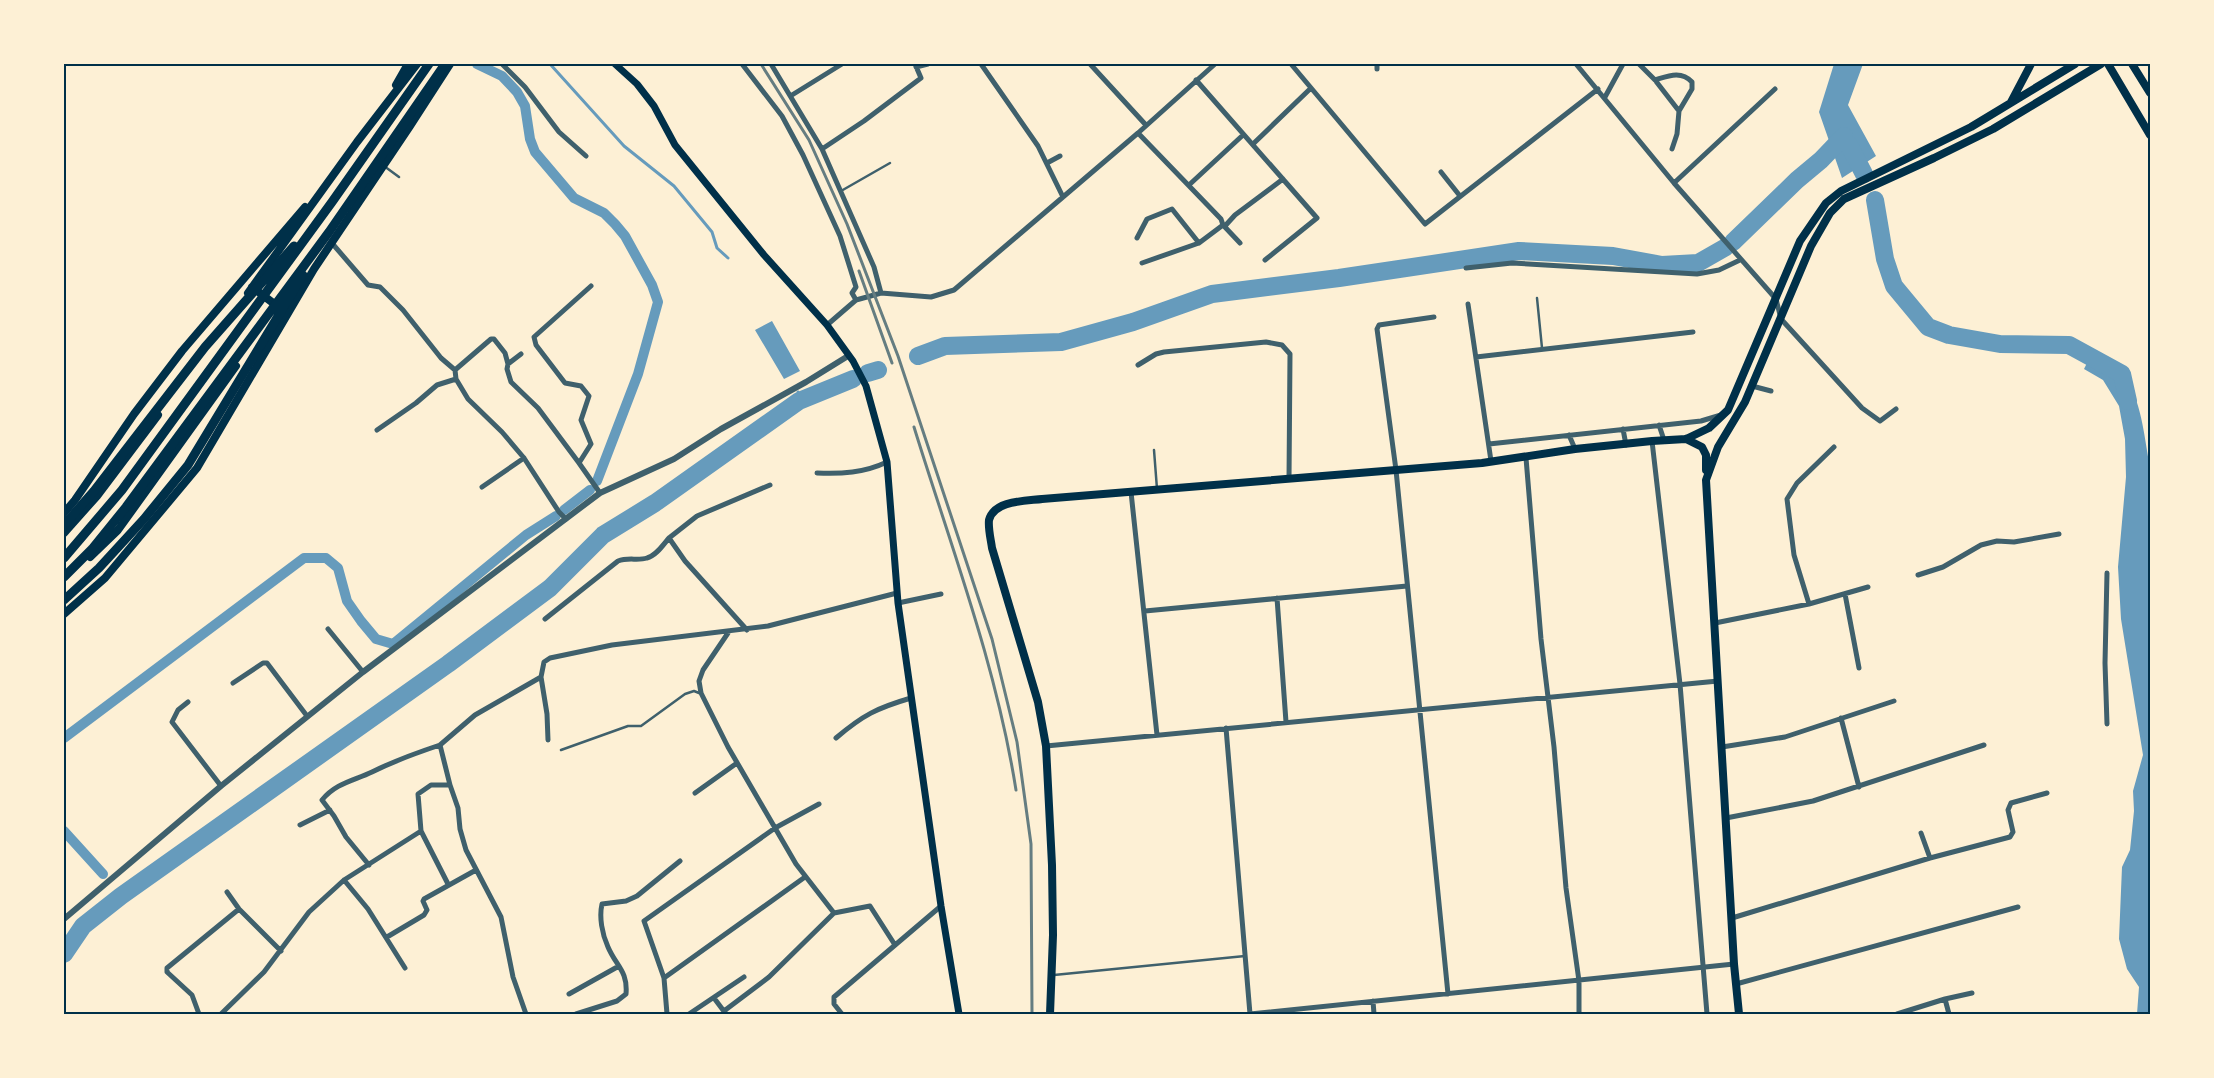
<svg xmlns="http://www.w3.org/2000/svg" width="2214" height="1078" font-family="'Exo 2',sans-serif">
	<rect width="100%" height="100%" fill="#fdf0d5"/>
	<path fill="#669bbc" d="M 1834,64 L 1863,64 L 1848,105 L 1876,156 L 1842,178 L 1819,112 Z
		M 772,321 L 800,371 L 784,379 L 755,330 Z
		M 2092,353 C 2104,362 2119,370 2128,383 C 2142,404 2145,442 2150,467 L 2150,1014 L 2137,1014 L 2139,987 L 2127,969 L 2119,939 L 2122,867 L 2130,850 L 2134,811 L 2133,791 L 2143,755 L 2121,619 L 2118,567 L 2126,477 L 2125,439 L 2119,406 L 2103,380 L 2084,369 Z"/>
	<g fill="none" stroke-linecap="round" stroke-linejoin="round">
		<path stroke="#669bbc" stroke-width="3" d="M 550,64 L 624,146 L 674,186 L 712,232 L 717,248 L 728,258
			M 798,392 L 799,401"/>
		<path stroke="#669bbc" stroke-width="10" d="M 477,64 L 502,76 L 517,92 L 525,106 L 530,139 L 535,152 L 574,198 L 604,213 L 615,224 L 625,236 L 652,285 L 658,302 L 638,374 L 597,481
			M 564,510 L 590,490
			M 64,738 L 304,558 L 326,558 L 338,568 L 347,601 L 361,621 L 376,639 L 393,644 L 526,535 L 556,516
			M 64,831 L 103,874"/>
		<path stroke="#669bbc" stroke-width="18" d="M 1849,145 L 1864,174
			M 1875,200 L 1885,259 L 1894,286 L 1928,327 L 1949,335 L 2000,344 L 2069,345 L 2122,374 L 2128,401
			M 1733,242 L 1797,180 L 1821,160 L 1844,136
			M 918,356 L 945,346 L 1061,342 L 1133,322 L 1212,294 L 1339,278 L 1519,251 L 1613,256 L 1662,265 L 1698,263 L 1726,247
			M 868,373 L 878,370
			M 64,954 L 83,926 L 121,896 L 448,664 L 550,588 L 603,535 L 655,503 L 799,401 L 853,379"/>
		<path stroke="#3f606c" stroke-width="2.5" d="M 384,166 L 399,177
			M 841,191 L 890,163
			M 1537,298 L 1542,348
			M 1154,450 L 1157,489
			M 561,750 L 628,726 L 641,726 L 685,694 L 694,691 L 699,693
			M 1054,975 L 1245,956"/>
		<path stroke="#3f606c" stroke-width="5" d="M 502,64 L 525,87 L 559,132 L 586,156
			M 742,64 L 782,116 L 803,155 L 840,236 L 856,287 L 852,293 L 856,300
			M 771,64 L 822,149 L 874,267 L 881,293
			M 981,64 L 1038,146 L 1063,197
			M 1090,64 L 1145,124
			M 1291,64 L 1425,224 L 1598,89
			M 1576,64 L 1674,183 L 1776,299 L 1781,319 L 1862,408 L 1880,421 L 1896,409
			M 1639,64 L 1655,80 L 1679,111 L 1677,134 L 1672,149
			M 916,67 L 928,64
			M 1377,69 L 1377,64
			M 1196,80 L 1317,218 L 1265,260
			M 1655,80 C 1668,76 1681,70 1692,82 L 1692,89 L 1679,111
			M 792,95 L 842,64
			M 1605,97 L 1623,64
			M 1138,133 L 1221,219 L 1223,225 L 1240,243
			M 1253,144 L 1311,88
			M 822,149 L 864,121 L 921,78 L 915,64
			M 1047,163 L 1060,156
			M 1441,172 L 1460,196
			M 1674,183 L 1775,89
			M 1189,185 L 1243,135
			M 1225,226 L 1235,215 L 1283,179
			M 1137,238 L 1147,219 L 1172,209 L 1199,243
			M 331,242 L 368,285 L 380,287 L 403,310 L 441,358 L 455,370 L 456,379 L 468,399 L 502,432 L 524,458 L 559,512 L 566,519
			M 1142,263 L 1199,243 L 1223,225
			M 1466,268 L 1512,263 L 1697,274 L 1719,270 L 1740,260
			M 591,286 L 534,337 L 536,345 L 565,383 L 581,386 L 589,396 L 581,420 L 591,444 L 579,463 L 600,493
			M 1468,304 L 1491,461
			M 1434,317 L 1379,325 L 1377,329 L 1396,470 L 1448,994
			M 827,325 L 856,300 L 867,297 L 881,293 L 931,297 L 954,290 L 1138,133 L 1215,64
			M 1476,357 L 1693,332
			M 508,364 L 507,369 L 511,382 L 538,408 L 579,463
			M 1138,365 L 1156,354 L 1164,352 L 1266,342 L 1282,345 L 1290,354 L 1289,479
			M 455,370 L 491,339 L 494,339 L 505,353 L 508,364 L 521,354
			M 1752,386 L 1771,391
			M 1659,425 L 1664,440
			M 1623,429 L 1626,445
			M 377,430 L 416,403 L 437,385 L 456,379
			M 1569,435 L 1575,449
			M 1652,441 L 1680,684 L 1707,1014
			M 1489,444 L 1701,421 L 1721,415
			M 1526,458 L 1541,639 L 1554,747 L 1566,888 L 1579,981 L 1579,1014
			M 817,473 C 841,474 864,473 887,462
			M 482,487 L 524,458
			M 1131,492 L 1157,735
			M 2107,573 L 2105,663 L 2107,724
			M 1918,575 L 1943,567 L 1981,545 L 1997,541 L 2014,542 L 2059,534
			M 1845,594 L 1859,668
			M 1277,598 L 1286,722
			M 898,603 L 941,594
			M 1809,604 L 1794,555 L 1787,499 L 1797,483 L 1834,447
			M 1145,611 L 1407,586
			M 545,619 L 618,561 C 628,557 638,561 647,558 C 656,556 663,545 669,538
			M 1715,623 L 1809,604 L 1868,587
			M 328,629 L 363,672
			M 747,630 L 685,561 L 669,538 L 697,516 L 770,485
			M 728,633 L 703,670 L 699,681 L 701,693 L 728,747 L 796,864 L 834,913
			M 541,677 L 547,714 L 548,740
			M 233,683 L 263,663 L 267,663 L 307,716
			M 188,702 L 178,710 L 172,722 L 221,786
			M 1841,718 L 1859,787
			M 1226,728 L 1250,1014
			M 836,738 C 863,715 877,708 911,698
			M 1046,746 L 1718,681
			M 1722,747 L 1785,737 L 1894,701
			M 450,785 L 458,808 L 460,829 L 466,850 L 501,917 L 513,977 L 526,1014
			M 695,793 L 737,763
			M 1726,818 L 1813,801 L 1984,745
			M 300,825 L 330,810
			M 421,831 L 448,884
			M 1921,833 L 1930,858
			M 369,865 L 346,837 L 334,816 L 322,800 C 336,783 353,781 372,772 C 394,761 416,753 440,745
			M 344,880 L 368,909 L 405,968
			M 227,892 L 239,909 L 281,951
			M 1732,918 L 1930,858 L 2010,837 L 2013,832 L 2008,810 L 2011,803 L 2047,793
			M 387,937 L 424,915 L 427,910 L 423,901 L 424,899 L 476,870
			M 664,978 L 805,877
			M 1736,984 L 2018,907
			M 569,994 L 619,966
			M 714,998 L 726,1014
			M 1945,999 L 1949,1014
			M 1373,1001 L 1374,1014
			M 724,1011 L 769,977 L 834,913 L 870,906 L 895,945
			M 199,1014 L 192,995 L 167,972 L 167,968 L 239,909
			M 221,1014 L 264,972 L 309,912 L 344,880 L 421,831 L 418,794 L 431,785 L 450,785 L 440,745 L 475,715 L 541,677 L 544,662 L 550,658 L 612,645 L 768,626 L 897,593
			M 576,1014 L 617,1001 L 626,994 C 628,971 616,966 608,947 C 602,934 599,917 602,904 L 626,901 L 637,896 L 680,861
			M 667,1014 L 664,978 L 644,921 L 775,828 L 819,804
			M 689,1014 L 744,977
			M 842,1014 L 834,1004 L 834,997 L 941,906
			M 1250,1014 L 1734,964
			M 1897,1014 L 1945,999 L 1972,993"/>
		<path stroke="#3f606c" stroke-width="6" d="M 64,919 L 221,786 L 363,672 L 600,493 L 674,459 L 721,429 L 806,382 L 848,356"/>
		<path stroke="#003049" stroke-width="7" d="M 615,64 L 637,84 L 654,106 L 675,145 L 764,255 L 827,325 L 853,361 L 866,386 L 887,462 L 898,603 L 941,906 L 959,1014"/>
		<path stroke="#003049" stroke-width="8" d="M 2011,102 L 2031,64
			M 1686,439 L 1702,447 L 1706,455 L 1706,470
			M 1050,1014 L 1053,935 L 1052,865 L 1046,746 L 1038,702 L 992,548 C 991,540 988,529 989,520 C 994,500 1027,501 1042,499 L 1482,463 L 1575,449 L 1652,441 L 1686,439 L 1709,428 L 1728,410 L 1800,241 L 1826,203 L 1841,191 L 1971,127 L 2075,64
			M 1739,1014 L 1734,964 L 1706,480 L 1718,447 L 1745,402 L 1811,246 L 1830,213 L 1844,199 L 1934,158 L 1993,129 L 2101,64"/>
		<path stroke="#003049" stroke-width="8" d="M 2108,64 L 2150,135
			M 2132,64 L 2150,93
			M 396,85 L 408,64
			M 252,287 L 277,306
			M 248,293 L 357,142 L 417,64
			M 64,513 L 75,500 L 134,414 L 182,351 L 305,207
			M 64,533 L 97,496 L 158,415
			M 90,557 L 118,530 L 236,366
			M 64,614 L 105,578 L 197,468 L 314,269 L 410,126 L 450,64"/>
		<path stroke="#003049" stroke-width="9" d="M 64,525 L 94,491 L 205,347 L 294,246
			M 64,558 L 122,490 L 332,202 L 429,64
			M 64,577 L 92,549 L 126,507 L 329,232 L 445,64
			M 64,600 L 99,568 L 144,519 L 188,465 L 303,275"/>
		<path stroke="#657d81" stroke-width="3" d="M 761,64 L 809,140 L 847,224 L 898,356 L 992,639 L 1017,742 L 1031,844 L 1032,1014
			M 859,271 L 892,363
			M 914,427 C 951,547 996,664 1016,790"/>
	</g>
	<rect width="2214" height="1078" fill="none" stroke="#fdf0d5" stroke-width="130"/>
	<rect x="65" y="65" width="2084" height="948" fill="none" stroke="#003049" stroke-width="2"/>
</svg>
